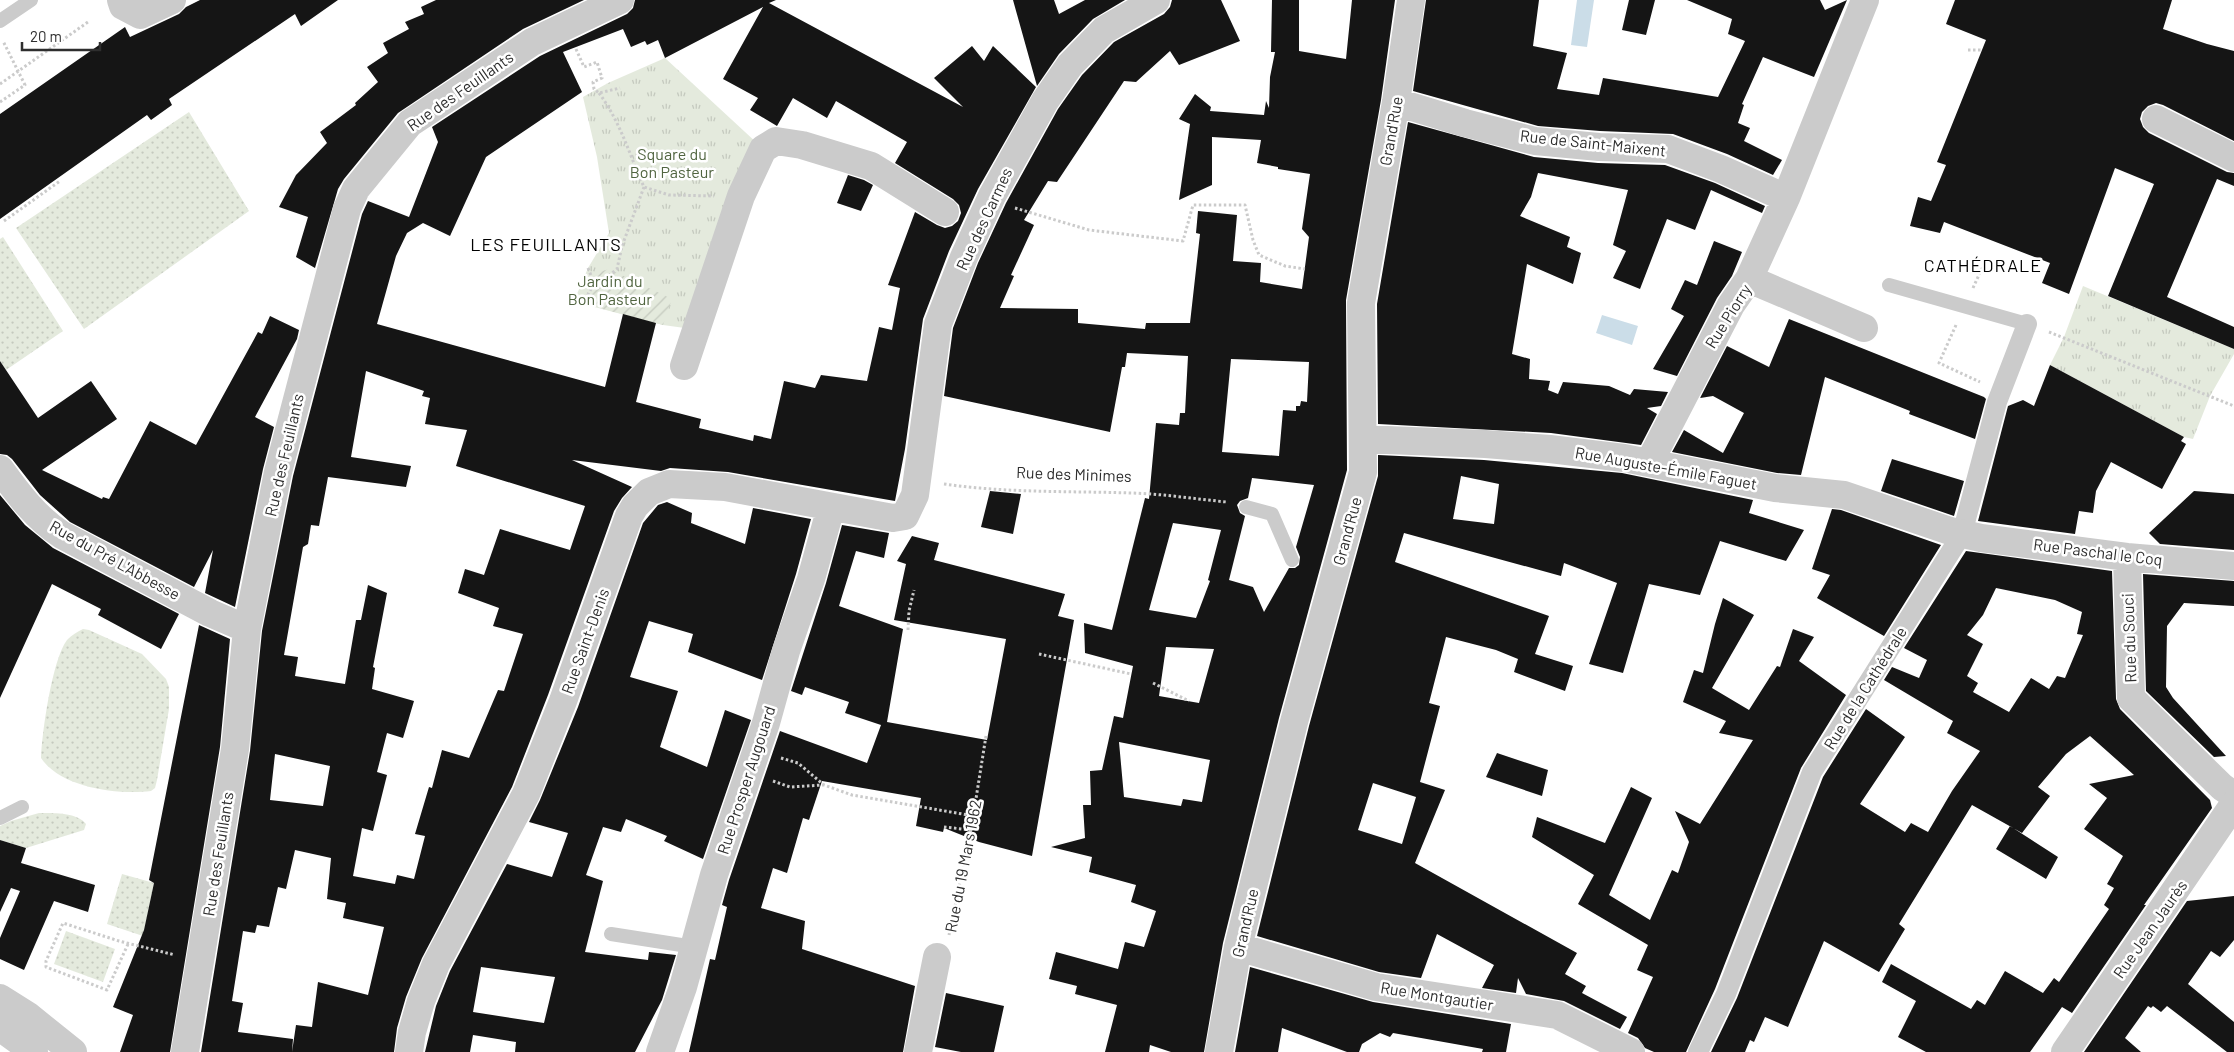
<svg xmlns="http://www.w3.org/2000/svg" width="2234" height="1052" font-family="Barlow,sans-serif">
	<defs>
		<pattern id="grass-dots" width="8" height="8" patternUnits="userSpaceOnUse" patternTransform="scale(1.25)"><rect width="8" height="8" fill="#e4eadd"/><path d="M2 2h.1M6 6h.1" fill="none" stroke="#c4c9be" stroke-width="1.8" stroke-linecap="round"/></pattern>
		<pattern id="park-tufts" width="24" height="20" patternUnits="userSpaceOnUse" patternTransform="scale(1.25)"><rect width="24" height="20" fill="#e4eadd"/><path d="M3 7l-1-3M5 7V3M7 7l1-3M15 17l-1-3M17 17v-4M19 17l1-3" fill="none" stroke="#c4c9be"/></pattern>
		<pattern id="garden-furrows" width="10" height="10" patternUnits="userSpaceOnUse" patternTransform="scale(1.25)"><rect width="10" height="10" fill="#e4eadd"/><path d="M-1 1l2-2M0 10L10 0M9 11l2-2" fill="none" stroke="#c4c9be"/></pattern>
	</defs>
	<rect width="100%" height="100%" fill="#fff"/>
	<path fill="url(#grass-dots)" d="M 189,112 L 249,211 L 84,329 L 16,228 Z
		M 3,237 L 63,331 L 6,370 L 0,361 L 0,239 Z
		M 83,629 L 89,630 L 142,654 L 166,679 L 169,687 L 169,709 L 157,780 L 155,788 L 151,791 C 118,795 61,788 41,758 C 42,733 52,660 67,640 C 72,635 77,632 83,629 Z
		M 39,813 C 53,813 77,812 86,824 L 84,830 L 26,848 L 0,840 L 0,826 L 11,821 Z
		M 122,874 L 154,883 L 143,936 L 107,924 Z
		M 66,931 L 115,949 L 103,982 L 54,964 Z"/>
	<path fill="url(#park-tufts)" d="M 665,58 L 758,144 L 692,329 L 663,325 L 574,301 L 588,268 L 609,233 L 597,157 L 583,97 L 608,83 Z
		M 2083,286 L 2234,349 L 2234,354 L 2210,396 L 2193,439 L 2184,437 L 2050,365 L 2064,337 Z"/>
	<path fill="url(#garden-furrows)" d="M 609,269 L 672,299 L 663,325 L 583,304 L 596,273 Z"/>
	<path fill="#cbdde8" d="M 1577,0 L 1594,0 L 1587,47 L 1571,45 Z
		M 1602,315 L 1638,326 L 1632,345 L 1596,333 Z"/>
	<path fill="#151515" fill-rule="evenodd" d="M 200,0 L 338,0 L 301,26 L 295,14 L 169,99 L 172,105 L 151,120 L 147,115 L 0,219 L 0,114 L 125,27 L 130,37 L 179,14 L 186,7 Z
		M 436,0 L 584,0 L 523,29 L 398,113 L 344,179 L 338,189 L 315,268 L 296,257 L 308,217 L 279,207 L 296,175 L 327,143 L 320,132 L 356,105 L 355,103 L 378,82 L 367,67 L 388,53 L 383,43 L 409,29 L 405,22 L 424,14 L 421,7 Z
		M 635,0 L 776,0 L 769,3 L 963,107 L 934,78 L 972,46 L 984,61 L 993,46 L 1036,87 L 978,189 L 949,251 L 923,319 L 905,449 L 895,501 L 728,472 L 670,468 L 661,471 L 572,460 L 632,487 L 622,498 L 614,511 L 548,695 L 512,787 L 422,958 L 406,997 L 397,1028 L 394,1052 L 292,1052 L 296,1025 L 312,1027 L 318,982 L 368,995 L 384,927 L 343,918 L 346,903 L 327,899 L 331,858 L 295,850 L 286,889 L 278,887 L 269,927 L 257,925 L 255,933 L 243,931 L 232,1001 L 243,1003 L 238,1032 L 293,1039 L 292,1052 L 201,1052 L 250,751 L 262,631 L 293,476 L 362,214 L 368,201 L 409,217 L 438,142 L 432,127 L 540,56 L 627,14 L 633,8 ZM 763,7 L 723,79 L 758,98 L 750,110 L 777,126 L 793,98 L 827,118 L 836,101 L 907,142 L 895,163 L 953,199 L 959,205 L 961,213 L 958,221 L 952,226 L 945,228 L 937,225 L 915,212 L 888,285 L 900,288 L 892,330 L 879,327 L 867,381 L 821,375 L 815,388 L 784,381 L 771,439 L 754,435 L 753,441 L 699,428 L 701,419 L 636,402 L 656,323 L 623,314 L 605,387 L 377,324 L 396,256 L 407,233 L 423,223 L 450,236 L 486,157 L 582,92 L 563,52 L 623,29 L 631,47 L 645,41 L 647,45 L 658,40 L 665,58 ZM 366,371 L 424,391 L 422,396 L 430,398 L 425,424 L 467,430 L 456,466 L 585,506 L 570,550 L 500,529 L 484,575 L 465,569 L 458,593 L 499,608 L 493,626 L 523,634 L 504,691 L 498,690 L 469,758 L 442,750 L 432,788 L 429,787 L 415,834 L 425,836 L 414,879 L 397,875 L 395,884 L 353,876 L 362,828 L 373,831 L 387,775 L 377,772 L 387,733 L 403,738 L 414,701 L 372,689 L 375,668 L 373,667 L 387,593 L 368,585 L 361,620 L 356,620 L 345,684 L 295,676 L 298,657 L 284,655 L 303,547 L 308,544 L 311,525 L 319,526 L 328,477 L 406,487 L 411,466 L 351,457 ZM 275,754 L 330,766 L 323,806 L 270,800 Z
		M 1013,0 L 1054,0 L 1059,14 L 1085,0 L 1125,0 L 1093,19 L 1059,54 L 1037,86 Z
		M 1172,0 L 1221,0 L 1240,41 L 1179,65 L 1170,51 L 1136,82 L 1124,81 L 1057,182 L 1048,181 L 1024,220 L 1034,225 L 1011,275 L 1014,276 L 1000,308 L 1078,309 L 1078,323 L 1145,329 L 1146,323 L 1190,323 L 1200,234 L 1196,233 L 1198,211 L 1237,215 L 1233,261 L 1261,263 L 1260,282 L 1302,289 L 1309,237 L 1302,229 L 1310,174 L 1278,169 L 1278,167 L 1257,163 L 1261,140 L 1212,137 L 1212,185 L 1179,200 L 1190,124 L 1179,119 L 1195,94 L 1211,107 L 1210,111 L 1264,115 L 1266,101 L 1269,108 L 1270,77 L 1275,52 L 1271,52 L 1272,0 L 1299,0 L 1299,51 L 1346,59 L 1352,0 L 1395,0 L 1381,100 L 1346,300 L 1347,470 L 1279,718 L 1223,943 L 1204,1052 L 1171,1052 L 1150,1045 L 1149,1052 L 1105,1052 L 1117,1005 L 1075,994 L 1077,986 L 1049,979 L 1056,952 L 1118,969 L 1125,942 L 1144,947 L 1156,911 L 1131,902 L 1136,885 L 1089,872 L 1092,857 L 1051,847 L 1085,838 L 1083,805 L 1091,805 L 1090,771 L 1102,770 L 1114,716 L 1123,718 L 1133,666 L 1085,653 L 1084,623 L 1112,630 L 1145,498 L 1149,499 L 1156,423 L 1179,425 L 1180,413 L 1185,413 L 1188,356 L 1127,353 L 1125,367 L 1122,367 L 1110,432 L 944,396 L 953,328 L 978,263 L 1006,203 L 1058,109 L 1082,75 L 1114,42 L 1164,14 L 1170,7 ZM 1231,359 L 1309,362 L 1307,402 L 1301,401 L 1300,406 L 1296,406 L 1296,411 L 1283,410 L 1279,456 L 1222,452 ZM 1252,478 L 1314,485 L 1296,547 L 1300,557 L 1299,565 L 1295,568 L 1289,568 L 1264,612 L 1253,587 L 1229,580 L 1245,516 L 1240,513 L 1237,505 L 1240,501 L 1248,498 ZM 1173,523 L 1221,530 L 1208,580 L 1210,581 L 1196,618 L 1149,610 ZM 1166,647 L 1214,649 L 1199,703 L 1159,696 ZM 1119,742 L 1210,760 L 1202,802 L 1183,799 L 1181,806 L 1124,797 Z
		M 1426,0 L 1539,0 L 1533,46 L 1567,53 L 1557,89 L 1599,95 L 1603,78 L 1718,97 L 1745,41 L 1728,34 L 1732,19 L 1687,0 L 1820,0 L 1825,10 L 1847,0 L 1814,77 L 1763,57 L 1742,104 L 1744,105 L 1738,123 L 1750,128 L 1744,141 L 1782,160 L 1773,175 L 1727,154 L 1673,134 L 1600,131 L 1538,126 L 1413,91 Z
		M 1629,0 L 1655,0 L 1646,35 L 1622,30 Z
		M 1955,0 L 2172,0 L 2163,29 L 2207,44 L 2234,51 L 2234,141 L 2163,105 L 2156,103 L 2148,106 L 2142,112 L 2140,119 L 2143,127 L 2149,133 L 2227,172 L 2234,173 L 2234,186 L 2217,179 L 2167,297 L 2234,327 L 2234,349 L 2108,296 L 2154,184 L 2115,168 L 2069,294 L 2042,283 L 2050,263 L 1944,222 L 1940,233 L 1910,226 L 1918,197 L 1931,201 L 1946,165 L 1937,162 L 1986,40 L 1946,24 Z
		M 1408,122 L 1534,157 L 1598,163 L 1665,165 L 1715,183 L 1765,206 L 1762,213 L 1711,190 L 1695,230 L 1667,219 L 1640,289 L 1613,278 L 1626,251 L 1613,245 L 1628,190 L 1538,173 L 1531,197 L 1520,216 L 1570,237 L 1567,247 L 1581,253 L 1573,284 L 1527,264 L 1512,354 L 1530,359 L 1529,379 L 1550,381 L 1548,390 L 1558,394 L 1563,382 L 1609,386 L 1630,395 L 1634,389 L 1668,392 L 1661,406 L 1647,408 L 1657,414 L 1641,445 L 1551,433 L 1378,424 L 1377,304 Z
		M 848,175 L 864,180 L 873,185 L 861,211 L 837,203 Z
		M 1714,241 L 1742,252 L 1732,276 L 1717,298 L 1677,376 L 1653,369 L 1684,316 L 1671,309 L 1685,280 L 1697,285 Z
		M 270,316 L 299,330 L 297,339 L 255,417 L 274,427 L 263,469 L 235,607 L 205,593 L 213,550 L 194,587 L 70,522 L 40,495 L 12,459 L 7,455 L 0,454 L 0,361 L 38,418 L 91,381 L 117,419 L 42,470 L 102,499 L 103,497 L 109,499 L 150,421 L 196,445 L 258,332 L 262,334 Z
		M 1789,319 L 1984,397 L 1986,399 L 1975,439 L 1909,414 L 1910,411 L 1825,377 L 1801,475 L 1777,473 L 1672,452 L 1684,430 L 1723,453 L 1744,413 L 1713,396 L 1700,398 L 1727,346 L 1769,367 Z
		M 2050,365 L 2184,437 L 2181,441 L 2186,444 L 2162,489 L 2111,462 L 2096,491 L 2093,513 L 2079,511 L 2075,534 L 1978,521 L 2008,406 L 2023,400 L 2034,406 Z
		M 1378,455 L 1484,460 L 1622,473 L 1753,500 L 1749,513 L 1804,530 L 1786,561 L 1720,541 L 1700,595 L 1649,584 L 1623,673 L 1589,664 L 1617,583 L 1564,563 L 1561,576 L 1404,533 L 1395,562 L 1549,616 L 1535,654 L 1573,666 L 1565,691 L 1514,672 L 1518,659 L 1496,650 L 1446,637 L 1429,703 L 1440,706 L 1420,782 L 1445,790 L 1415,863 L 1577,953 L 1565,974 L 1586,986 L 1582,993 L 1627,1017 L 1620,1029 L 1564,1001 L 1526,994 L 1518,978 L 1516,993 L 1482,988 L 1494,965 L 1437,934 L 1421,978 L 1379,972 L 1257,936 L 1309,726 L 1378,476 ZM 1461,476 L 1499,484 L 1494,524 L 1453,519 ZM 1373,783 L 1416,797 L 1402,844 L 1358,830 Z
		M 1892,459 L 1964,481 L 1954,516 L 1881,491 Z
		M 990,491 L 1021,494 L 1013,534 L 981,527 Z
		M 2194,491 L 2234,494 L 2234,550 L 2160,544 L 2149,533 Z
		M 0,495 L 25,525 L 53,548 L 179,614 L 161,649 L 98,615 L 101,609 L 52,584 L 0,698 Z
		M 667,502 L 692,513 L 691,523 L 745,544 L 753,508 L 811,519 L 796,574 L 762,680 L 688,652 L 693,634 L 649,621 L 630,677 L 678,691 L 660,747 L 707,767 L 725,710 L 751,720 L 703,859 L 664,841 L 667,836 L 626,819 L 621,832 L 603,827 L 586,875 L 603,881 L 585,952 L 648,960 L 649,952 L 676,955 L 662,1000 L 635,1052 L 515,1052 L 516,1042 L 473,1035 L 470,1052 L 425,1052 L 436,1006 L 450,971 L 507,864 L 552,877 L 568,833 L 529,822 L 540,800 L 578,707 L 643,523 L 658,505 ZM 481,967 L 555,977 L 544,1023 L 473,1012 Z
		M 1832,509 L 1841,510 L 1941,545 L 1884,636 L 1817,598 L 1830,575 L 1812,569 Z
		M 842,525 L 889,533 L 884,558 L 856,551 L 839,606 L 903,629 L 887,722 L 987,740 L 1006,639 L 894,620 L 906,564 L 897,561 L 912,536 L 939,543 L 934,560 L 1065,594 L 1058,616 L 1074,620 L 1032,856 L 979,842 L 944,828 L 943,832 L 916,826 L 921,798 L 822,781 L 809,820 L 803,818 L 787,873 L 773,868 L 761,908 L 805,921 L 802,949 L 915,986 L 903,1052 L 689,1052 L 710,959 L 715,960 L 727,907 L 722,905 L 729,880 L 780,731 L 867,763 L 881,725 L 845,713 L 849,702 L 805,687 L 802,695 L 791,691 L 826,583 Z
		M 1966,551 L 2112,571 L 2116,699 L 2120,709 L 2210,800 L 2212,808 L 2144,905 L 2146,905 L 2072,1013 L 2062,1007 L 2030,1052 L 1926,1052 L 1898,1037 L 1916,1001 L 1882,982 L 1891,964 L 1971,1009 L 1977,1000 L 1985,1005 L 2005,971 L 2043,993 L 2054,978 L 2059,982 L 2109,909 L 2104,905 L 2114,888 L 2107,884 L 2123,856 L 2084,829 L 2107,798 L 2089,784 L 2134,775 L 2090,736 L 2066,754 L 2038,787 L 2050,796 L 2022,833 L 1972,805 L 1899,924 L 1905,929 L 1879,972 L 1824,941 L 1788,1027 L 1765,1017 L 1754,1042 L 1750,1040 L 1745,1052 L 1711,1052 L 1737,998 L 1823,777 L 1866,709 L 1905,737 L 1860,804 L 1905,832 L 1911,823 L 1928,832 L 1952,791 L 1980,751 L 1947,733 L 1953,721 L 1884,680 L 1892,667 L 1919,678 L 1927,660 L 1904,648 ZM 1996,588 L 2055,600 L 2082,612 L 2077,634 L 2083,635 L 2065,678 L 2057,676 L 2049,689 L 2031,678 L 2009,712 L 1973,692 L 1978,683 L 1967,676 L 1983,644 L 1967,635 L 1983,615 Z
		M 2143,574 L 2234,581 L 2234,606 L 2184,603 L 2167,626 L 2166,687 L 2173,698 L 2226,756 L 2214,757 L 2146,691 Z
		M 1723,598 L 1754,615 L 1712,688 L 1749,710 L 1777,666 L 1780,667 L 1793,629 L 1814,637 L 1799,661 L 1846,695 L 1801,768 L 1715,989 L 1686,1052 L 1654,1052 L 1645,1048 L 1638,1038 L 1628,1033 L 1653,977 L 1637,970 L 1648,945 L 1578,904 L 1594,875 L 1532,837 L 1537,817 L 1605,843 L 1631,787 L 1652,798 L 1609,895 L 1650,920 L 1672,870 L 1678,873 L 1689,842 L 1675,811 L 1700,824 L 1753,740 L 1719,733 L 1726,721 L 1683,702 L 1694,670 L 1703,673 L 1715,624 Z
		M 199,625 L 230,639 L 220,747 L 170,1052 L 120,1052 L 133,1015 L 113,1007 L 144,930 L 154,883 L 149,880 Z
		M 1497,753 L 1548,770 L 1542,796 L 1486,777 Z
		M 2010,826 L 2058,857 L 2046,879 L 1996,849 Z
		M 0,840 L 26,848 L 21,863 L 95,885 L 88,912 L 54,901 L 24,970 L 0,959 L 0,938 L 20,891 L 11,888 L 0,912 Z
		M 2234,896 L 2234,940 L 2220,957 L 2211,951 L 2188,984 L 2234,1022 L 2234,1052 L 2227,1052 L 2167,1006 L 2161,1012 L 2153,1006 L 2151,1008 L 2148,1006 L 2125,1038 L 2141,1052 L 2084,1052 L 2187,901 Z
		M 1250,967 L 1373,1002 L 1511,1024 L 1506,1052 L 1482,1052 L 1483,1049 L 1393,1033 L 1390,1037 L 1380,1033 L 1362,1044 L 1359,1052 L 1347,1052 L 1282,1028 L 1278,1052 L 1235,1052 Z
		M 946,993 L 1004,1006 L 994,1052 L 961,1052 L 935,1047 Z"/>
	<g fill="none" stroke-linecap="round" stroke-linejoin="round">
		<path stroke="#cbcbcb" stroke-width="3" stroke-dasharray="2.5 2.5" stroke-linecap="butt" d="M 576,49 L 584,67 L 597,62 L 602,78 L 593,82 L 594,89 L 599,93 L 620,88
			M 1968,50 L 1982,50
			M 0,84 L 88,22
			M 599,93 C 621,123 629,154 644,187 L 669,195 L 714,196
			M 0,102 L 25,85 L 3,41
			M 1015,208 L 1089,230 L 1183,241 L 1193,205 L 1245,205 L 1253,240 L 1259,255 L 1285,266 L 1305,269
			M 4,221 L 60,181
			M 588,268 L 594,283
			M 1973,288 L 1983,266
			M 583,304 L 594,283 L 607,277 L 617,269 L 622,246 L 644,187
			M 1956,325 L 1939,363 L 1980,382
			M 2049,332 L 2234,406
			M 944,484 C 1006,493 1069,491 1132,493 C 1164,494 1195,499 1227,502
			M 908,630 L 909,611 L 914,590
			M 1039,654 L 1131,674
			M 1153,683 L 1189,701
			M 781,758 L 798,763 L 824,785 L 852,795 L 974,816
			M 773,781 L 790,787 L 823,785
			M 944,827 L 971,830
			M 949,935 L 971,830 L 986,736
			M 128,944 L 107,990 L 46,967 L 46,961 L 63,923 L 119,941 L 175,955"/>
		<path stroke="#cbcbcb" stroke-width="14" d="M 0,21 L 31,0
			M 1889,285 L 2027,324
			M 1246,507 L 1272,514 L 1292,560
			M 0,818 L 22,807
			M 611,934 L 694,947"/>
		<path stroke="#cbcbcb" stroke-width="20" d="M 1698,1052 L 1726,994 L 1812,772 L 1962,534 L 1997,402 L 2027,324"/>
		<path stroke="#cbcbcb" stroke-width="28" d="M 121,0 L 123,6 L 140,15 L 172,0
			M 1396,102 L 1465,123 L 1535,141 L 1599,147 L 1668,149 L 1721,169 L 1786,198
			M 2156,119 L 2234,158
			M 1749,279 L 1786,198 L 1865,0
			M 684,366 L 741,196 L 763,149 L 776,141 L 802,145 L 871,166 L 945,212
			M 1363,439 L 1485,444 L 1550,449 L 1624,458 L 1775,488 L 1844,495 L 1950,531 L 1981,538 L 2127,557 L 2234,566
			M 1649,463 L 1731,305 L 1749,279 L 1864,328
			M 0,469 C 18,494 36,518 62,535 L 210,613 L 247,629
			M 2127,557 L 2131,698 L 2222,787 L 2234,795
			M 1238,947 L 1376,987 L 1557,1015 L 1631,1052
			M 185,1052 L 235,749 L 247,629 L 278,472 L 347,209 L 356,189 L 410,123 L 532,42 L 620,0
			M 409,1052 L 412,1032 L 421,1001 L 436,964 L 526,794 L 563,701 L 629,516 L 635,506 L 649,492 L 669,484 L 725,487 L 893,518 L 905,516 L 915,495 L 938,324 L 964,257 L 992,196 L 1045,101 L 1070,65 L 1104,30 L 1156,0
			M 660,1052 L 683,987 L 714,875 L 766,723 L 786,651 L 811,579 L 831,507
			M 918,1052 L 937,957
			M 1219,1052 L 1238,947 L 1294,722 L 1363,472 L 1361,303 L 1396,102 L 1411,0"/>
		<path stroke="#cbcbcb" stroke-width="28" d="M 0,998 L 27,1015 L 73,1052
			M 0,1027 L 34,1052
			M 2065,1052 L 2234,804"/>
	</g>
	<g text-anchor="middle" stroke-width="5" stroke-linejoin="round" paint-order="stroke">
		<g font-size="16" fill="#2e2e2e" stroke="#fff">
			<text transform="translate(460 91) rotate(-35)" y="6">Rue des Feuillants</text>
			<text transform="translate(1391 131) rotate(-80)" y="6">Grand'Rue</text>
			<text transform="translate(1593 143) rotate(6)" y="6">Rue de Saint-Maixent</text>
			<text transform="translate(984 219) rotate(-65)" y="6">Rue des Carmes</text>
			<text transform="translate(1728 316) rotate(-58)" y="6">Rue Piorry</text>
			<text transform="translate(284 455) rotate(-77)" y="6">Rue des Feuillants</text>
			<text transform="translate(1666 468) rotate(10)" y="6">Rue Auguste-Émile Faguet</text>
			<text transform="translate(1074 474) rotate(2)" y="6">Rue des Minimes</text>
			<text transform="translate(1347 531) rotate(-75)" y="6">Grand'Rue</text>
			<text transform="translate(2098 552) rotate(7)" y="6">Rue Paschal le Coq</text>
			<text transform="translate(115 560) rotate(29)" y="6">Rue du Pré L'Abbesse</text>
			<text transform="translate(2129 638) rotate(-92)" y="6">Rue du Souci</text>
			<text transform="translate(585 641) rotate(-70)" y="6">Rue Saint-Denis</text>
			<text transform="translate(1865 688) rotate(-58)" y="6">Rue de la Cathédrale</text>
			<text transform="translate(746 780) rotate(-72)" y="6">Rue Prosper Augouard</text>
			<text transform="translate(218 854) rotate(-81)" y="6">Rue des Feuillants</text>
			<text transform="translate(963 866) rotate(-79)" y="6">Rue du 19 Mars 1962</text>
			<text transform="translate(1245 923) rotate(-77)" y="6">Grand'Rue</text>
			<text transform="translate(2150 929) rotate(-55)" y="6">Rue Jean Jaurès</text>
			<text transform="translate(1437 996) rotate(9)" y="6">Rue Montgautier</text>
		</g>
		<g font-size="16" fill="#516540" stroke="#fff">
			<text x="672" y="160">Square du<tspan x="672" dy="18">Bon Pasteur</tspan></text>
			<text x="610" y="287">Jardin du<tspan x="610" dy="18">Bon Pasteur</tspan></text>
		</g>
		<g font-size="18" letter-spacing="1" fill="#000" stroke="#fff">
			<text x="546" y="251">LES FEUILLANTS</text>
			<text x="1983" y="272">CATHÉDRALE</text>
		</g>
	</g>
	<path d="M22 42v8h78v-8" fill="none" stroke="#2e2e2e" stroke-width="2.5"/>
	<text x="30" y="42" font-size="15" fill="#2e2e2e" stroke="#ffffff" stroke-width="4" paint-order="stroke">20 m</text>
</svg>
